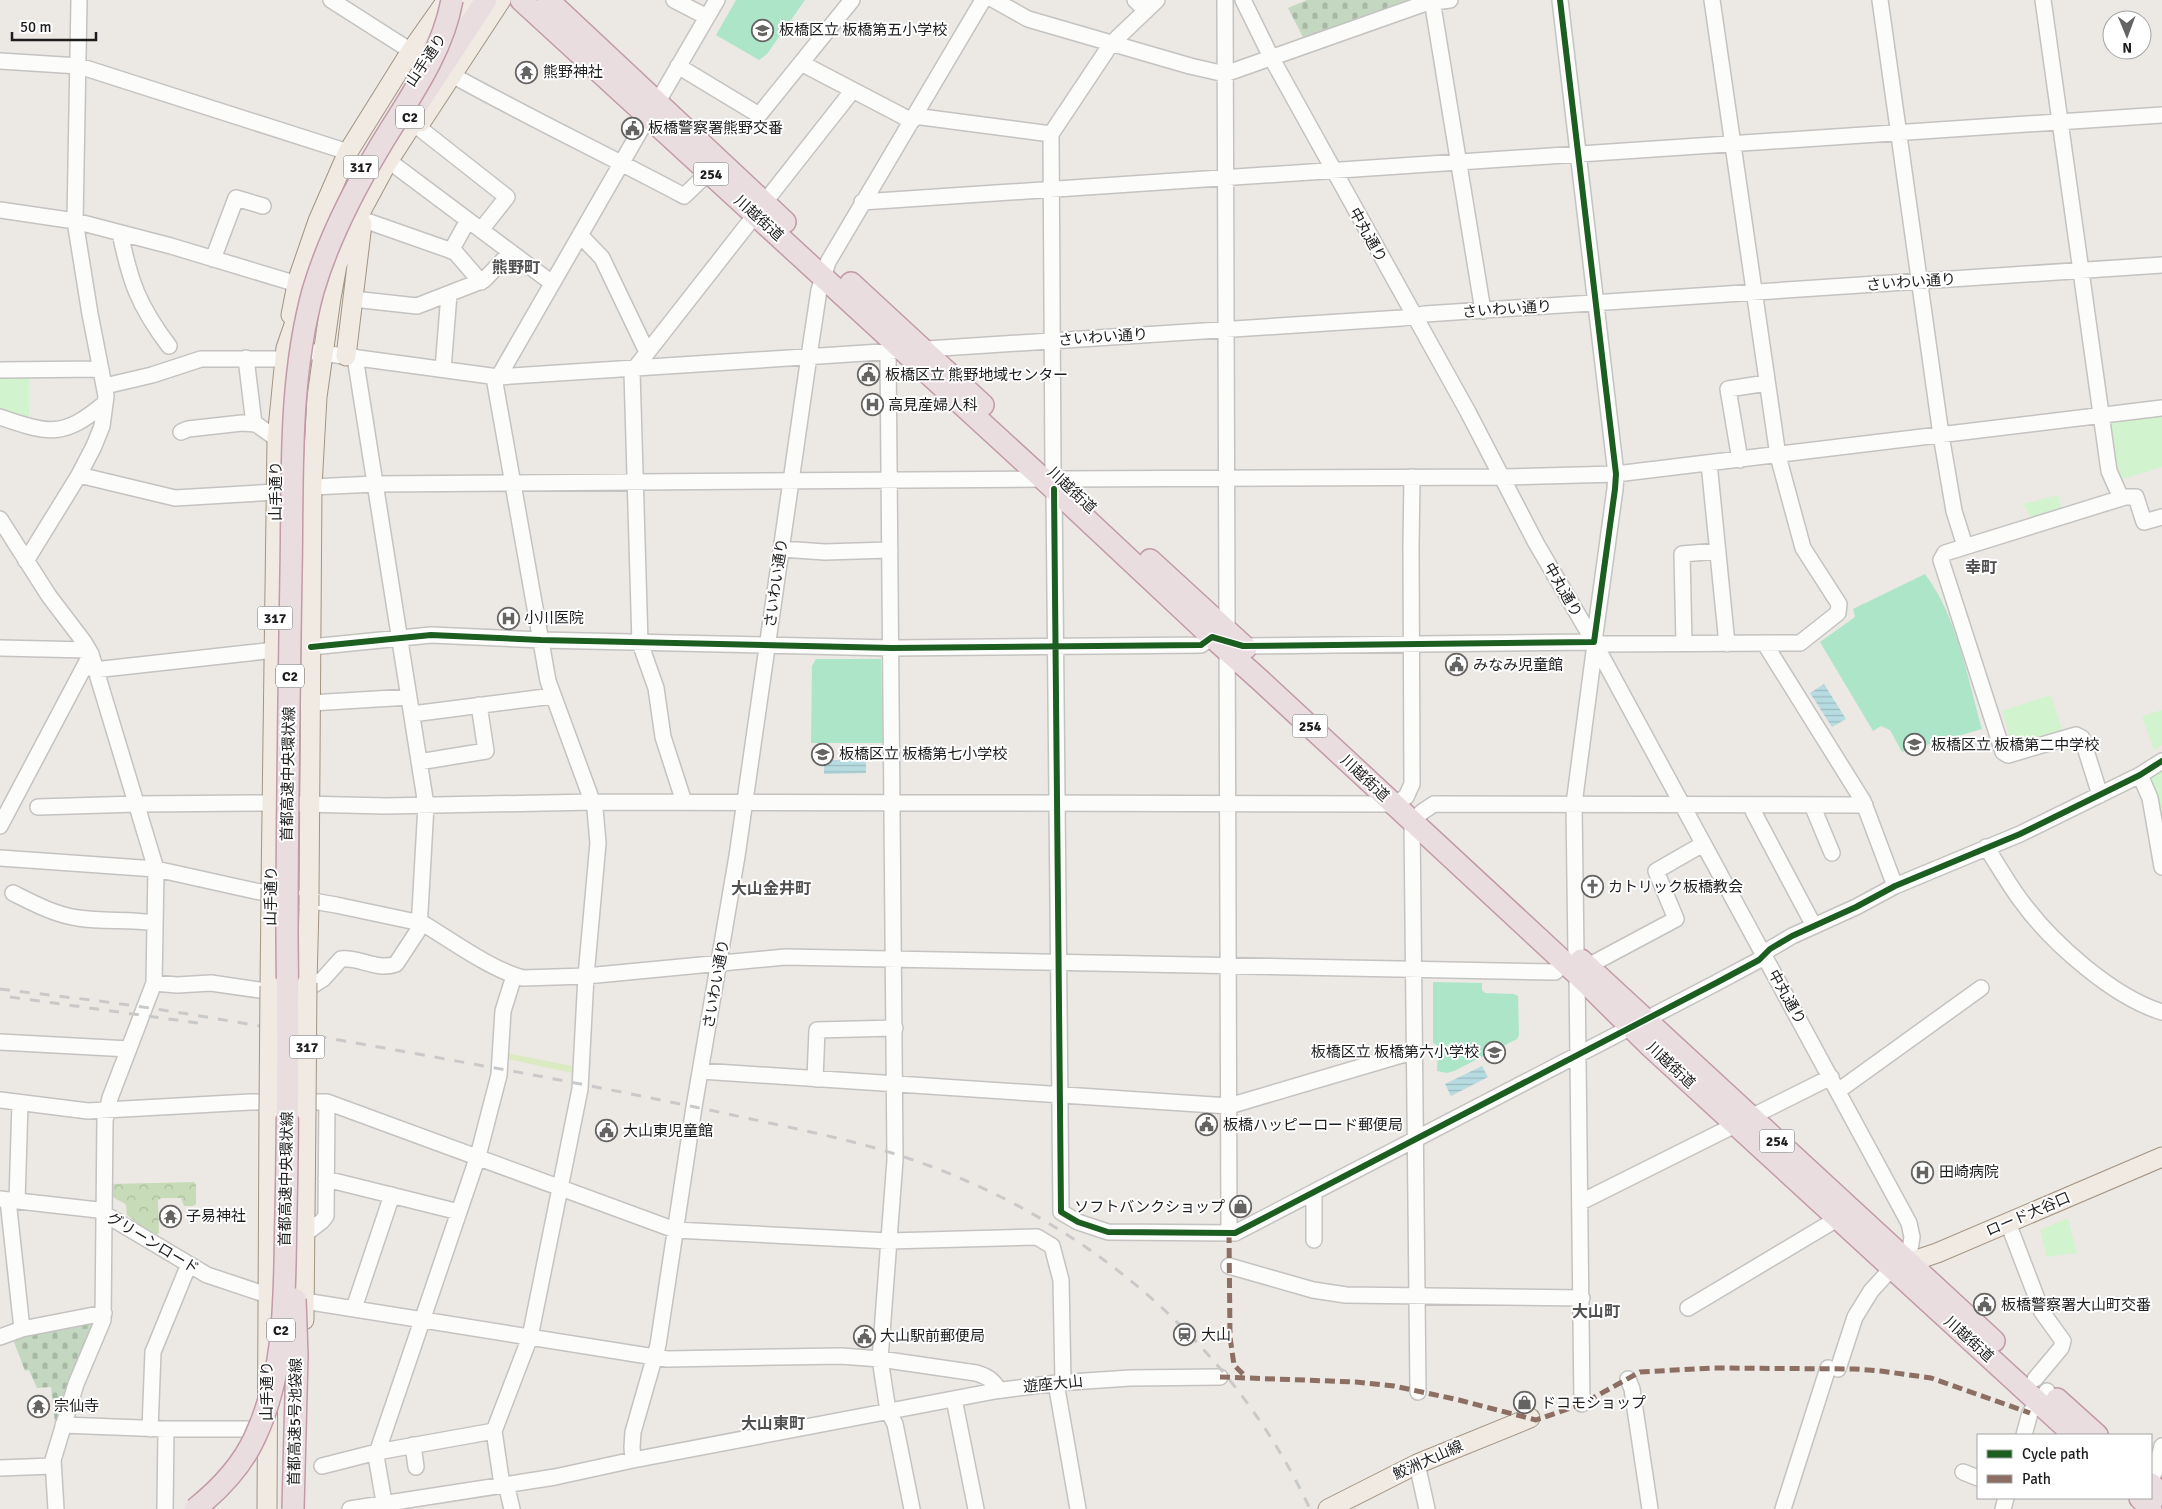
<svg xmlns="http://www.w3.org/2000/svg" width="2162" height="1509" font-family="Signika,'Noto Sans JP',sans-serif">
	<defs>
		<pattern id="forest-crowns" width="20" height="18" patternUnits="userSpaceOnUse" patternTransform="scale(1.25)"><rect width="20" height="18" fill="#c8dbb8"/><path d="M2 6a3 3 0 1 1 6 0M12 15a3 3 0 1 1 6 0" fill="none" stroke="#abbc9e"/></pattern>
		<pattern id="cemetery-stones" width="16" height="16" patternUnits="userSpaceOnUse" patternTransform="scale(1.25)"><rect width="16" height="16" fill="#c3d7c1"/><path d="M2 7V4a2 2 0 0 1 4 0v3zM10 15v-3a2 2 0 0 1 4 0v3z" fill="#a7b8a5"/></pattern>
		<pattern id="water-rules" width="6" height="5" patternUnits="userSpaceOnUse" patternTransform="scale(1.25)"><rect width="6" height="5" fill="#b6dbe0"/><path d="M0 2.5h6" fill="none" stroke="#9cbcc0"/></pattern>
	</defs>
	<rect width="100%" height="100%" fill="#ece8e4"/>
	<path fill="#dbeac1" d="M 506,1053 L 573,1066 L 572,1073 L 504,1058 Z"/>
	<path fill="url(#forest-crowns)" d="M 194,1182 L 196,1185 L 196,1204 L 193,1206 L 184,1206 L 181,1198 L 162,1198 L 158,1200 L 159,1233 L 156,1235 L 150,1233 L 127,1215 L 126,1205 C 121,1200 115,1200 110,1194 L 111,1184 Z"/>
	<path fill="url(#cemetery-stones)" d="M 1307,0 L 1418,0 L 1305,41 L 1288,8 Z
		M 88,1322 L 94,1329 L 56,1431 L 51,1387 L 37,1388 L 29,1370 L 25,1371 L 13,1339 L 25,1334 Z"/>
	<path fill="#d1f3cd" d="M 0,372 L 29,372 L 29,423 L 0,413 Z
		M 2162,415 L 2162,467 L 2120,480 L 2113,465 L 2109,422 Z
		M 2058,495 L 2062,510 L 2032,519 L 2023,504 Z
		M 2051,695 L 2062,730 L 2012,745 L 2002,711 Z
		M 2162,710 L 2162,745 L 2154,750 L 2142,716 Z
		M 2162,771 L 2162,828 L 2148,780 Z
		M 2068,1218 L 2077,1253 L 2047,1257 L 2040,1230 Z"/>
	<path fill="#ade5c9" d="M 736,0 L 805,0 L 767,54 L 759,60 L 716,35 Z
		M 1925,574 C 1958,618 1967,677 1982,729 L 1902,752 L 1890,730 L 1881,726 L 1873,731 L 1820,642 L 1855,617 L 1853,609 Z
		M 816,659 L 881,659 L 883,743 L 811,743 L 812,666 Z
		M 1433,982 L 1482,983 L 1482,990 L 1485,993 L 1514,994 L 1518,996 L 1519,1035 L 1517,1039 L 1454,1071 L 1447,1073 L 1437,1071 L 1438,1046 L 1433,1043 Z"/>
	<path fill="url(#water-rules)" d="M 1824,684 L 1846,719 L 1832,727 L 1810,693 Z
		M 824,760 L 866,760 L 866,773 L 824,774 Z
		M 1482,1066 L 1488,1077 L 1451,1096 L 1445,1084 Z"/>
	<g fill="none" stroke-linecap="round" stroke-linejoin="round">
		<defs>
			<path id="minor" d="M 331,0 L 411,51
				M 674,0 L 707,17
				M 994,0 L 1028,19 L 1190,66 L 1225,74 L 1426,3 L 1450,0
				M 1135,0 L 1146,11
				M 1225,0 L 1229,1233
				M 1243,0 L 1271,57 L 1468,412 L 1536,543 L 1594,642 L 1909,1223 L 1912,1237 L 1908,1262
				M 1432,0 L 1483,311
				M 1880,0 L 1941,435 L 1954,511 L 1965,546
				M 2043,0 L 2109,471 L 2121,498
				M 0,61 L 79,66 L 348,152
				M 801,63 L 912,121
				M 678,66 L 759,115 L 852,0
				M 452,75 C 528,117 607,155 684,196 L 709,172
				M 657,103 L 717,0
				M 914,116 L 1051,134
				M 418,127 L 507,197 L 481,230
				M 393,164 L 552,283
				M 862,202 L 2162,115
				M 764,203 L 853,90
				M 0,210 L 75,221 L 171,246 L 297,284
				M 364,220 L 455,252 L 481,282
				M 120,233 C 130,281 138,305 169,346
				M 580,235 L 602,258 L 647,352
				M 451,251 L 468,220
				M 213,259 L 236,198 L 263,206
				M 353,299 L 417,306 L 484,280 L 511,252
				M 292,349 L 498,377 L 1402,318 L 1425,314 L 2162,265
				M 888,351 L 895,1160 L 880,1359 L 888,1411 L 895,1424 L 912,1509
				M 246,358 L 254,424
				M 443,369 L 449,294
				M 0,370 L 101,369
				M 105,386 L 152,375 L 201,359 L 285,359
				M 0,417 C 50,434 63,438 105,403
				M 181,432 L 188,429 L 242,423 L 256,424 L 277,439
				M 1740,460 L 1728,389 L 1767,383
				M 1709,463 L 1727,644
				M 79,475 L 175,498 L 276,492
				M 1063,479 L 1503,477 L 1616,474 L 2162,408
				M 312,487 L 375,484 L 1042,479 L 1053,471 L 1051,134 L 1111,44 L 1157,0
				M 1054,489 L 1061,1212 L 1078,1222 L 1108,1232 L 1235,1233 L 1716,983 L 1759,960 L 1770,949 L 1792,936 L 1856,907 L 1895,886 L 2020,834 L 2140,775 L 2162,761
				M 0,519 L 49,596 L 84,642 L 91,654 L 156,869 L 154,983 L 110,1098 L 105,1120 L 103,1320 L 76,1384 L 53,1460 L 56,1509
				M 781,549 L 825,552 L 890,550
				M 26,561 L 79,475 L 94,446 L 102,426 L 106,396 L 90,314 L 75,221 L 79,0
				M 1684,644 L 1682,554 L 1718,551
				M 1765,644 L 1863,801 L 1895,886
				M 311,647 L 431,635 L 541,640 L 892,648 L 1201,645 L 1212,637 L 1243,646 L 1594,642 L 1615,489 L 1616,474 L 1560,0
				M 0,648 L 88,650
				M 94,670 L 275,650
				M 311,703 L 409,697
				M 412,714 L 553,696
				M 419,762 L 486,751 L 479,705
				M 2140,775 L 2150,798 L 2162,867
				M 2100,795 L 2082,738 L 2076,735 L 2008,755 L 2003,752 L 1941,560 L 1945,553 L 2125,497 L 2136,497 L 2144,522 L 2162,517
				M 684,802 L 663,737 L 656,688 L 640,643 L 632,372 L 755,215
				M 1751,805 L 1754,813 L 1814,926
				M 1812,805 L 1832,853
				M 38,807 L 137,804 L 260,803 L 386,806 L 593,802 L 1393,804 L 1406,797 L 1412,784 L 1411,546 L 1412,477
				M 0,826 L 91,654
				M 1986,847 C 1998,865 2009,885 2022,902 C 2052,943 2113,997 2162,1012
				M 0,858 L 156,869 L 255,891 L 336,905 L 416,922 L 424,924 C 452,941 492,970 523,978 L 586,976 L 785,957 L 1555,972 L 1565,963
				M 13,893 C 33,903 55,915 78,918 C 103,922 129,919 155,923
				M 1576,955 L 1574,804 L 1595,644 L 1800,643 L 1838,613 L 1839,604 L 1803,548 L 1778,456 L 1712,0
				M 1588,966 L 1676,919 L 1656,871 L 1703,844
				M 1577,974 L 1582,1404
				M 154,983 L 177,985 L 211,983 L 266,991 L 304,991 L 323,979 L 341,959 C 360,957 377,971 396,964 L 419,929 L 426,805 L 355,357
				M 0,1042 L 129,1049
				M 701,1071 L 1229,1106 L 1415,1051
				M 815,1079 L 817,1030 L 895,1028
				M 1838,1091 L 1981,988
				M 0,1100 L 88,1111 L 250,1102 L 327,1102 L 675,1230 L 889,1241 L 1037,1237 L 1052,1246 L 1061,1280 L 1063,1383
				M 1751,1117 L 1831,1077
				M 326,1179 L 459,1212
				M 0,1199 L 98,1210 L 207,1275 L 267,1295 L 667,1359 L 841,1356 L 880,1359 L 976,1373 C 987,1376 993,1380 999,1390
				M 8,1200 L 22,1329
				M 17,1201 L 20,1103
				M 1581,1202 L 1735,1125
				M 2008,1223 L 2042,1312 L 2063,1341 L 2061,1348 L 2035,1379
				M 305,1234 L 322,1221 L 326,1216 L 327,1102
				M 1314,1240 L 1314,1192
				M 1229,1266 L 1313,1290 L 1346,1295 L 1582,1298
				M 354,1308 L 392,1195
				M 1688,1308 L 1837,1219
				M 0,1337 L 22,1329 L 104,1313
				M 1838,1369 L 1855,1317 L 1871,1291 L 1892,1268
				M 1628,1379 L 1632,1389 L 1650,1509
				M 1056,1383 L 1078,1509
				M 1418,1392 L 1412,822 L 1422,812 L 1434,804 L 1865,805
				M 954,1399 L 976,1509
				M 63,1425 L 166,1429 L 266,1429
				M 150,1429 L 153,1352 L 189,1264
				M 2024,1435 L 2030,1413 L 2047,1391
				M 413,1445 L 416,1467
				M 633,1460 L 632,1447 L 633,1432 L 658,1345 L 694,1107 L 737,856 L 809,356 L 819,290 L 828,262 L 983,0
				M 1417,1464 L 1427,1509
				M 322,1466 L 377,1452 L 494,1431
				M 0,1468 L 52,1466
				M 1963,1472 L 1978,1478
				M 2151,1479 L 2156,1469 L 2162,1446
				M 506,1484 L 512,1509
				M 502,1485 L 494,1431 L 530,1337 L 580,1089 L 586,976 L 598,843 L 595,809 L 548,681 L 495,383 L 648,117
				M 384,1502 L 376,1456 L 478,1156 L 499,1075 L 503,1011 L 514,976
				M 165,1509 L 166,1429
				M 350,1509 L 555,1477 L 633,1460 L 995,1391 L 1056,1383 L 1130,1378 L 1220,1377
				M 1783,1509 L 1828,1368
				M 2003,1509 L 2006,1498"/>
			<path id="major" d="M 447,30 L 466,0
				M 421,122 L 501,0
				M 291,315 L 298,279 L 318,221 L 348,152 L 411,51 L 447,0
				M 346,356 L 362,224
				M 271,888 L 277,439 L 286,348 L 302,302
				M 309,895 L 312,487 L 317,397 L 331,298 L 337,265 L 347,237 L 387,163 L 423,107
				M 307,983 L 309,906
				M 270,986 L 271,900
				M 1895,1267 L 1937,1253 L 2162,1157
				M 304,1320 L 306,1111
				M 267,1509 L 269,1110
				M 1328,1509 L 1417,1464 L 1530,1418"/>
			<path id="highway" d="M 521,0 L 1054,489 L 1212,637 L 1260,680 L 1577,974 L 1651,1047 L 2074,1435
				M 548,0 L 785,222
				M 408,119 L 486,0
				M 851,283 L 983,405
				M 1150,560 L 1246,648
				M 1581,960 L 1994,1341
				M 2057,1399 L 2097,1435
				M 2151,1484 L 2162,1495
				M 2140,1498 L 2151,1509"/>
		</defs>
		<use href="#minor" stroke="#c4c3c1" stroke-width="18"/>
		<use href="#major" stroke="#a29481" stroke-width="21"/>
		<use href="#highway" stroke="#c29aa8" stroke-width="24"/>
		<use href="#minor" stroke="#fcfcfb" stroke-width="15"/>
		<use href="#major" stroke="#f0eae3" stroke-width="19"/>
		<use href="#highway" stroke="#eadde0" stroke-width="21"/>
		<path stroke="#cac9c9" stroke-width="3" stroke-dasharray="10 10" stroke-linecap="butt" d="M 0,989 C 56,996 113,1002 169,1011 C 276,1028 383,1048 490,1067 C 577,1083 664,1100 751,1119 C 811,1132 872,1144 930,1166 C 1095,1228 1235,1348 1310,1509
			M 10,997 L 198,1023"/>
		<defs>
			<path id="major-bridge" d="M 271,900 L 271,888
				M 309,906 L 309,895
				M 269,1110 L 270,986
				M 306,1111 L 307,983"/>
			<path id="highway-bridge" d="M 195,1509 C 220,1489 242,1466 255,1437 C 288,1367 284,1287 286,1212 C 288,1120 288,1028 287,936 C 287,815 289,694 291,573 C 293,478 288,383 313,291 C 328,240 352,193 379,148 C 407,101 442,55 452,0
				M 293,1509 L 297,1355 L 295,1299"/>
		</defs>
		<use href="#major-bridge" stroke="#a29481" stroke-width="21" stroke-linecap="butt"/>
		<use href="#highway-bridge" stroke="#c29aa8" stroke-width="24" stroke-linecap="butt"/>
		<use href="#major-bridge" stroke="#f0eae3" stroke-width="19"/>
		<use href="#highway-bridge" stroke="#eadde0" stroke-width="21"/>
		<path stroke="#8d6e63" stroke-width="5" stroke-dasharray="10 5" stroke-linecap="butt" d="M 1229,1233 L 1230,1337 L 1234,1365 L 1246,1377
			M 1220,1377 L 1356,1382 L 1394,1386 L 1459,1400 L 1536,1420 L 1582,1404 L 1640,1372 L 1712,1368 L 1855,1369 L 1881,1371 L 1931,1378 L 2030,1413"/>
		<defs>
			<path id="cycleway" d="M 1054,489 L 1061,1212 L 1078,1222 L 1108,1232 L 1235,1233 L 1716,983 L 1759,960 L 1770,949 L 1792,936 L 1856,907 L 1895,886 L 2020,834 L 2140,775 L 2162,761
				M 311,647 L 431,635 L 541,640 L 892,648 L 1201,645 L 1212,637 L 1243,646 L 1594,642 L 1615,489 L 1616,474 L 1560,0"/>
		</defs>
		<use href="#cycleway" stroke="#fff" stroke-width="9"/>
		<use href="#cycleway" stroke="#1b5e20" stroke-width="6"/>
	</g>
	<defs>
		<symbol id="school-ring" viewBox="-11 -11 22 22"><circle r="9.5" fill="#fff" stroke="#656463" stroke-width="1.5"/><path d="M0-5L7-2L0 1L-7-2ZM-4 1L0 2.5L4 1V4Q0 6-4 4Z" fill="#656463"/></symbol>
		<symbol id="temple-ring" viewBox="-11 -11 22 22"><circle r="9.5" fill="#fff" stroke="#656463" stroke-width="1.5"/><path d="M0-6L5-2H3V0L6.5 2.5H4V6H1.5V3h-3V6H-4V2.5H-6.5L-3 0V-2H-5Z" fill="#656463"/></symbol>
		<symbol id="civic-ring" viewBox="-11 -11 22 22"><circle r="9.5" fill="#fff" stroke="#656463" stroke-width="1.5"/><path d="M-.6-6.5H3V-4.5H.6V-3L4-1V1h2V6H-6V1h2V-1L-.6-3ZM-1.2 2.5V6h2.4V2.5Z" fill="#656463"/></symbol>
		<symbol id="hospital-ring" viewBox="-11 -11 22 22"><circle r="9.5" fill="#fff" stroke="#656463" stroke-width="1.5"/><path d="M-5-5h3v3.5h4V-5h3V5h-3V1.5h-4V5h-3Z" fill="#656463"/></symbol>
		<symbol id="church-ring" viewBox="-11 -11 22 22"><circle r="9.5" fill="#fff" stroke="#656463" stroke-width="1.5"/><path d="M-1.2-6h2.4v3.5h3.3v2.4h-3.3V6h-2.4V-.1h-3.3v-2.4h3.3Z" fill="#656463"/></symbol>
		<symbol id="shop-ring" viewBox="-11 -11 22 22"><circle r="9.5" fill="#fff" stroke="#656463" stroke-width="1.5"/><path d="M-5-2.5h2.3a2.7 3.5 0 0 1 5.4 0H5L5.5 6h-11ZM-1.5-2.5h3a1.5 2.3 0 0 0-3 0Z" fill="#656463"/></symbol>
		<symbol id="station-ring" viewBox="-11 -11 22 22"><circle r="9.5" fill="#fff" stroke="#656463" stroke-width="1.5"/><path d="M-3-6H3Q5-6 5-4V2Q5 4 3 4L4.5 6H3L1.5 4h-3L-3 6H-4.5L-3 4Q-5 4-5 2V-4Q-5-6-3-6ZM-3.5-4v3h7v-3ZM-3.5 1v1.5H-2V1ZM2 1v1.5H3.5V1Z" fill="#656463"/></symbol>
	</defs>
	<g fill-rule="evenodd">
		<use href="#school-ring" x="750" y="18" width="25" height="25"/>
		<use href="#temple-ring" x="514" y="60" width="25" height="25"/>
		<use href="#civic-ring" x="620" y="116" width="25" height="25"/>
		<use href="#civic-ring" x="856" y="362" width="25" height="25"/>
		<use href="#hospital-ring" x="860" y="392" width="25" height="25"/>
		<use href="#hospital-ring" x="496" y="606" width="25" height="25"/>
		<use href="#civic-ring" x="1444" y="652" width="25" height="25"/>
		<use href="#school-ring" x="1902" y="732" width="25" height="25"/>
		<use href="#school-ring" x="810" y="742" width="25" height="25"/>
		<use href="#church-ring" x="1580" y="874" width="25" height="25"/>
		<use href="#school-ring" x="1482" y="1040" width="25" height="25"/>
		<use href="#civic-ring" x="1194" y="1112" width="25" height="25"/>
		<use href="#civic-ring" x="594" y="1118" width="25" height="25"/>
		<use href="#hospital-ring" x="1910" y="1160" width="25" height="25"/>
		<use href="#shop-ring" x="1228" y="1194" width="25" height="25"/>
		<use href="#temple-ring" x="158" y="1204" width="25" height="25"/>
		<use href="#civic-ring" x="1972" y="1292" width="25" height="25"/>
		<use href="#station-ring" x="1172" y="1322" width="25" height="25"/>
		<use href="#civic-ring" x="852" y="1324" width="25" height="25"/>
		<use href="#shop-ring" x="1512" y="1390" width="25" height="25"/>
		<use href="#temple-ring" x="26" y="1394" width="25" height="25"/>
	</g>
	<g text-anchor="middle" stroke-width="4" stroke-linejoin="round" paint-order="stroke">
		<g fill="#fff" stroke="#616161" stroke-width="1">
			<rect x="396" y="105.5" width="28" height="23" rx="4"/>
			<rect x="343.5" y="155.5" width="35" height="23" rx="4"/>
			<rect x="693.5" y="162.5" width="35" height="23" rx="4"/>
			<rect x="257.5" y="606.5" width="35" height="23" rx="4"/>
			<rect x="276" y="664.5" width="28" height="23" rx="4"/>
			<rect x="1292.5" y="714.5" width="35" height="23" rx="4"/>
			<rect x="289.5" y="1035.5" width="35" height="23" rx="4"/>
			<rect x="1759.5" y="1129.5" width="35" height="23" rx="4"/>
			<rect x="267" y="1318.5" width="28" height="23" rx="4"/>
		</g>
		<g font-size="14" font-weight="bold" fill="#1d1d1d">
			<text x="410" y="122">C2</text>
			<text x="361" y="172">317</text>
			<text x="711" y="179">254</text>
			<text x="275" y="623">317</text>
			<text x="290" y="681">C2</text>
			<text x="1310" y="731">254</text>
			<text x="307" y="1052">317</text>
			<text x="1777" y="1146">254</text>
			<text x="281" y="1335">C2</text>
		</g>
		<g font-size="15" fill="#1d1d1d" stroke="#fff" text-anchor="start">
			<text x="779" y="35">板橋区立 板橋第五小学校</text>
			<text x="543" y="77">熊野神社</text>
			<text x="648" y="133">板橋警察署熊野交番</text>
			<text x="885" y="380">板橋区立 熊野地域センター</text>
			<text x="888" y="410">高見産婦人科</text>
			<text x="524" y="623">小川医院</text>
			<text x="1473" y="670">みなみ児童館</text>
			<text x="1931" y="750">板橋区立 板橋第二中学校</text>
			<text x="839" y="759">板橋区立 板橋第七小学校</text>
			<text x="1608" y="892">カトリック板橋教会</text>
			<text x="1479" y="1057" text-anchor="end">板橋区立 板橋第六小学校</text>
			<text x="1223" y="1130">板橋ハッピーロード郵便局</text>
			<text x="623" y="1136">大山東児童館</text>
			<text x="1939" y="1177">田崎病院</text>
			<text x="1225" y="1212" text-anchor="end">ソフトバンクショップ</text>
			<text x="186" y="1221">子易神社</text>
			<text x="2001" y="1310">板橋警察署大山町交番</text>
			<text x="1201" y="1340">大山</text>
			<text x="880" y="1341">大山駅前郵便局</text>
			<text x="1541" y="1408">ドコモショップ</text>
			<text x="54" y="1411">宗仙寺</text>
		</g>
		<g font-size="15" fill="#1d1d1d" stroke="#fff">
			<text transform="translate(426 60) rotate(-56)" y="5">山手通り</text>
			<text transform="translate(759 218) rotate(42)" y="5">川越街道</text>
			<text transform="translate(1368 235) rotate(61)" y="5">中丸通り</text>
			<text transform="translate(1911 282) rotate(-4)" y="5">さいわい通り</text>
			<text transform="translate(1507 309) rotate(-4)" y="5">さいわい通り</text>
			<text transform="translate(1103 337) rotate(-4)" y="5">さいわい通り</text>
			<text transform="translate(1072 490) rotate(43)" y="5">川越街道</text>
			<text transform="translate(276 491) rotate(-90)" y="5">山手通り</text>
			<text transform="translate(776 583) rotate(-82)" y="5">さいわい通り</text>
			<text transform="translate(1563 590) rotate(60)" y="5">中丸通り</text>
			<text transform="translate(288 774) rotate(-89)" y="5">首都高速中央環状線</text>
			<text transform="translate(1365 778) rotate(43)" y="5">川越街道</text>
			<text transform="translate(271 896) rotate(-89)" y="5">山手通り</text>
			<text transform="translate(716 984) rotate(-80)" y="5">さいわい通り</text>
			<text transform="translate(1787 997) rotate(61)" y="5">中丸通り</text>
			<text transform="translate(1671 1065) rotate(43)" y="5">川越街道</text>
			<text transform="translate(286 1179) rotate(-89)" y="5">首都高速中央環状線</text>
			<text transform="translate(2028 1214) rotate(-23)" y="5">ロード大谷口</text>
			<text transform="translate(153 1243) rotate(31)" y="5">グリーンロード</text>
			<text transform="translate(1969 1339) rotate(42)" y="5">川越街道</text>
			<text transform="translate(1053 1384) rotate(-6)" y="5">遊座大山</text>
			<text transform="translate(267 1391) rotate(-90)" y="5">山手通り</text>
			<text transform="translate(295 1422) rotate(-89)" y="5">首都高速5号池袋線</text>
			<text transform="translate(1428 1460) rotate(-24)" y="5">鮫洲大山線</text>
		</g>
		<g font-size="16" font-weight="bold" fill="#505050" stroke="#fff">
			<text x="516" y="273">熊野町</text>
			<text x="1981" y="573">幸町</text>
			<text x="771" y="894">大山金井町</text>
			<text x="1596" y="1317">大山町</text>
			<text x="773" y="1429">大山東町</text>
		</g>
	</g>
	<rect x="1977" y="1434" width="175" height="65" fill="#ffffff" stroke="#a5a5a5"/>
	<rect x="1987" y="1450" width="25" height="8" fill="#1b5e20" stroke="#a5a5a5"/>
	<text x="2022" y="1459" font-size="15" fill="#1d1d1d">Cycle path</text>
	<rect x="1987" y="1475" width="25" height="8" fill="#8d6e63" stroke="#a5a5a5"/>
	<text x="2022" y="1484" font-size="15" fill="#1d1d1d">Path</text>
	<g transform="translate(2127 35) rotate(179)"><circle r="24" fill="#ffffff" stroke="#a5a5a5"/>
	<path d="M0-4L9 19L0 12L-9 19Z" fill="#656463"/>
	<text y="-8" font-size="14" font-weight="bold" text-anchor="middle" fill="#1d1d1d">N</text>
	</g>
	<path d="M12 32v8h84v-8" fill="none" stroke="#1d1d1d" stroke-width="2.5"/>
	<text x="20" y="32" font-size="15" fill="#1d1d1d" stroke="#ffffff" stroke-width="4" paint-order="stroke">50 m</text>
</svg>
